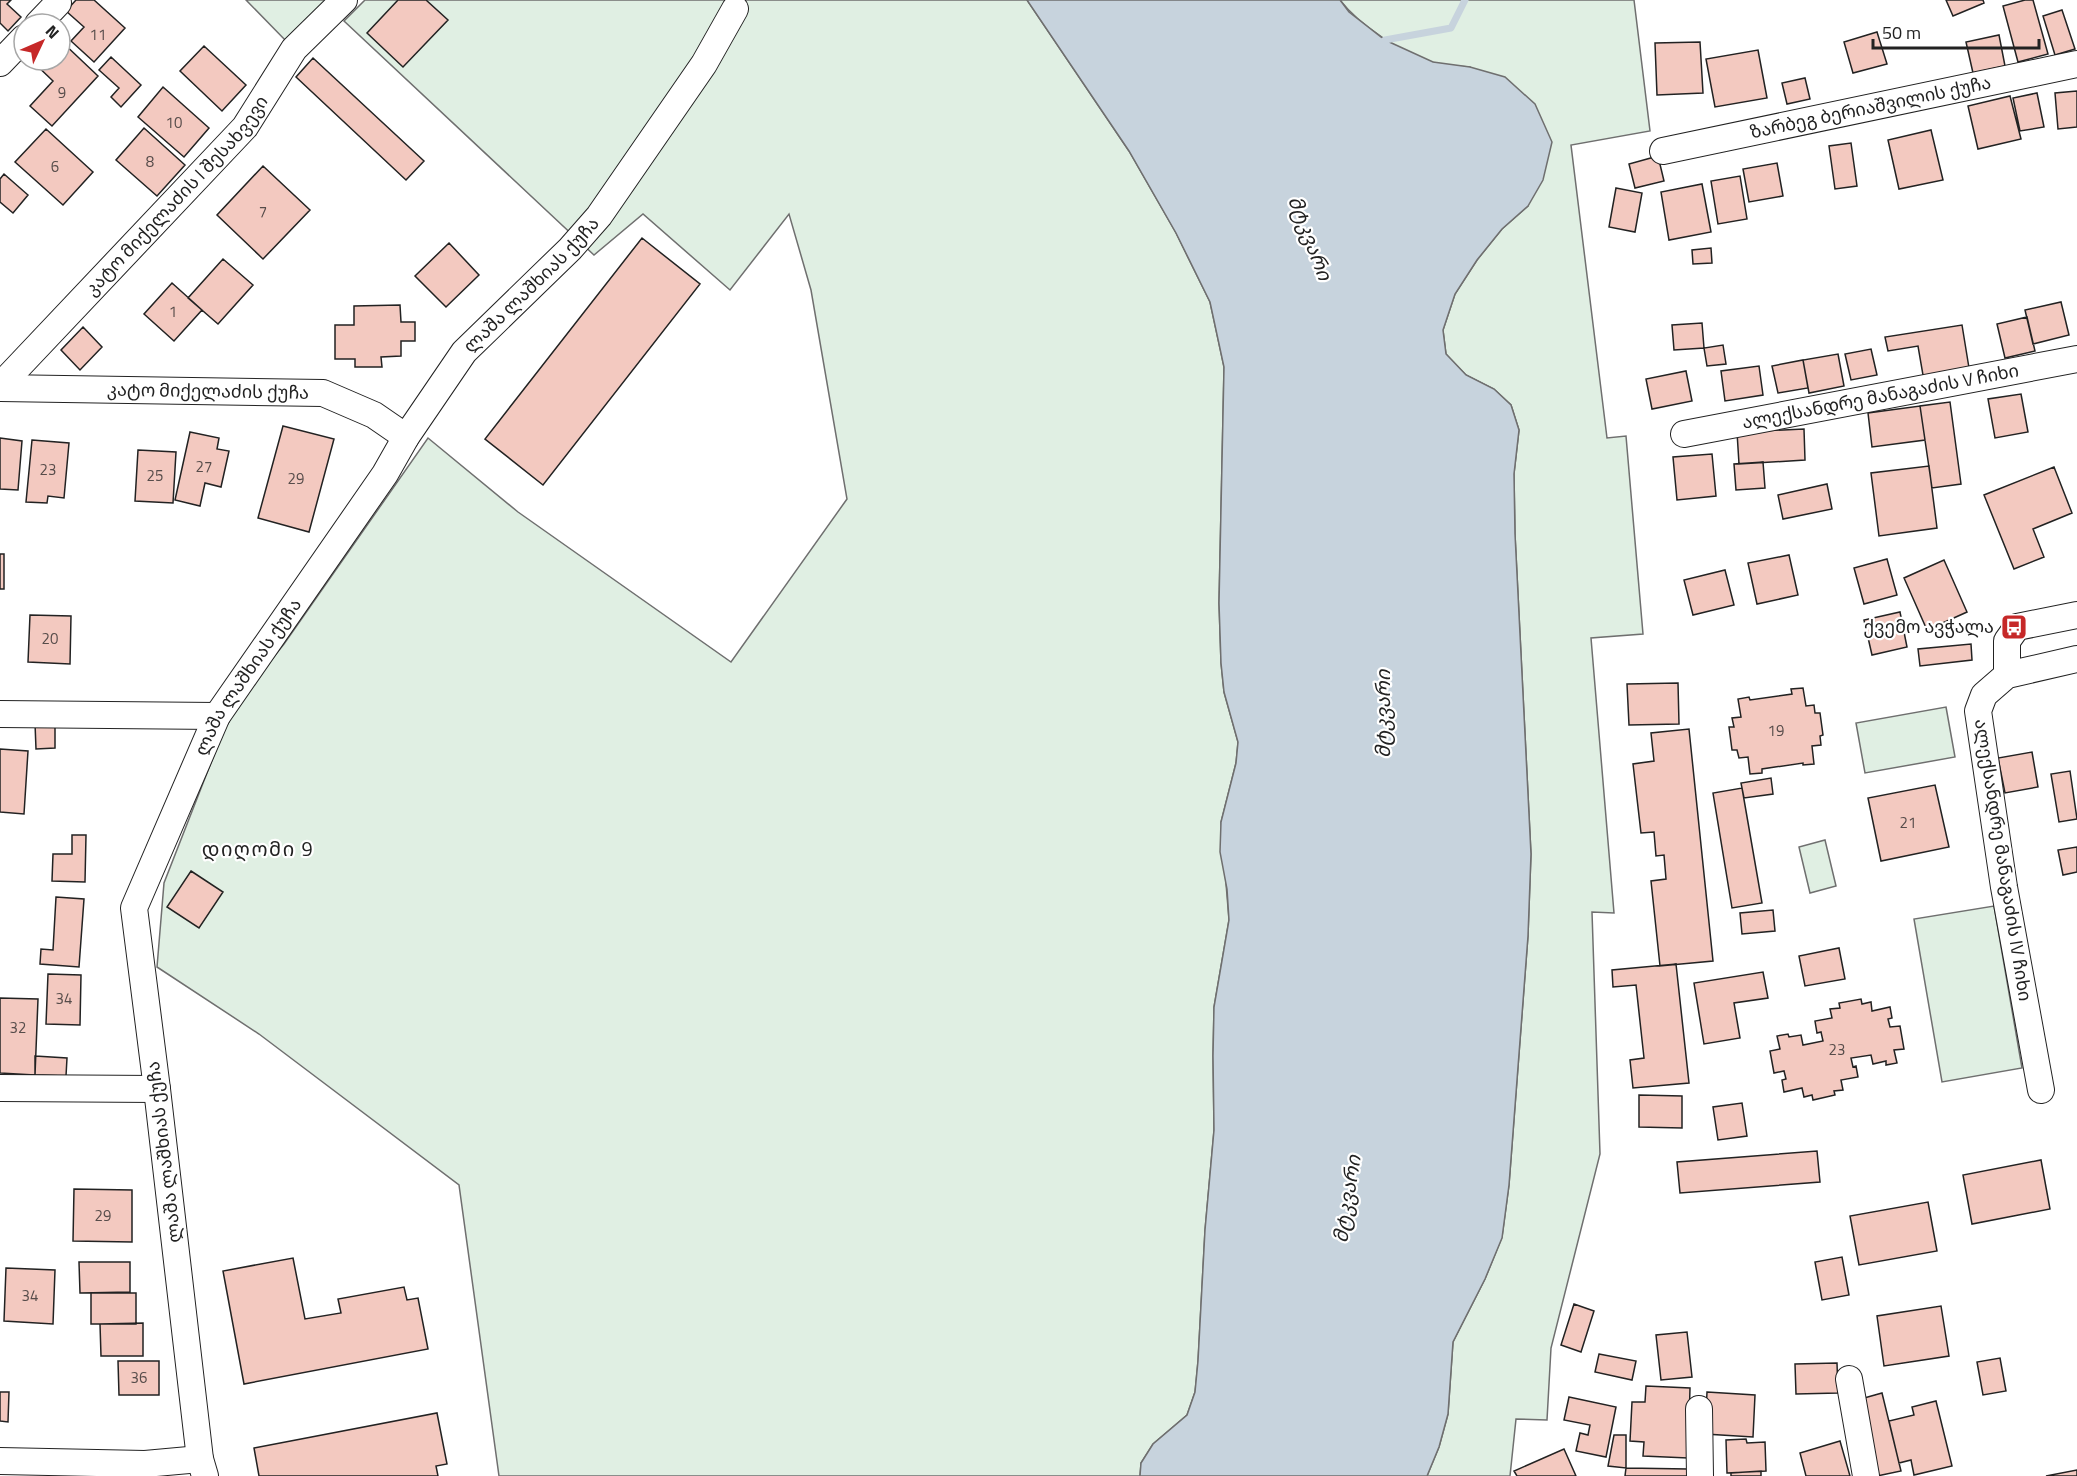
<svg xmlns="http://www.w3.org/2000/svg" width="2077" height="1476" font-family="'Titillium Web','Noto Sans Georgian',sans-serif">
	<rect width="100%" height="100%" fill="#fff"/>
	<path fill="#e0efe3" stroke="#6f6f6f" stroke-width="1.5" d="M 246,0 L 329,0 L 287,42 Z
		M 365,0 L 1027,0 L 1129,151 L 1176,233 L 1210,302 L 1224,367 L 1219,603 L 1221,663 L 1224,692 L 1238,742 L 1236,763 L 1221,822 L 1229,920 L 1214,1007 L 1213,1056 L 1214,1130 L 1205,1230 L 1198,1361 L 1195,1392 L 1187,1415 L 1153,1444 L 1141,1463 L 1140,1476 L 499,1476 L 459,1185 L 259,1034 L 157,967 L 164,883 L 232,709 L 284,644 L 428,438 L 518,512 L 731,662 L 847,499 L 811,290 L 789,214 L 730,290 L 643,214 L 594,255 L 344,21 Z
		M 1340,0 L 1634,0 L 1650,131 L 1571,145 L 1607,438 L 1626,436 L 1643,634 L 1591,638 L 1614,913 L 1592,912 L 1600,1154 L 1551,1348 L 1547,1420 L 1516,1419 L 1510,1476 L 1427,1476 L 1439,1447 L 1448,1414 L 1453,1342 L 1485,1279 L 1502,1237 L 1509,1185 L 1528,936 L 1531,854 L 1515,534 L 1514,474 L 1519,430 L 1511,405 L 1494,389 L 1466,375 L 1446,354 L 1443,330 L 1455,294 L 1477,260 L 1502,229 L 1528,206 L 1470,67 C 1458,66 1444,66 1432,62 C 1402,53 1359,25 1340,0 Z
		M 1946,707 L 1955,757 L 1865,773 L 1856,723 Z
		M 1825,840 L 1836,886 L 1810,893 L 1799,847 Z
		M 1994,906 L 2022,1068 L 1942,1082 L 1914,919 Z"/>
	<path fill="#c7d3dd" stroke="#6f6f6f" stroke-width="1.5" d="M 1027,0 L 1340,0 L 1349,12 L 1385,40 L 1433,62 L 1470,67 L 1505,77 L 1535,104 L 1552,142 L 1543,180 L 1528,206 L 1502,229 L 1477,260 L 1455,294 L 1443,330 L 1446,354 L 1466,375 L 1494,389 L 1511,405 L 1519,430 L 1514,474 L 1515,534 L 1531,854 L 1528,936 L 1509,1185 L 1502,1238 L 1485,1279 L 1453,1342 L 1448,1414 L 1439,1447 L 1427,1476 L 1140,1476 L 1141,1463 L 1153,1444 L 1187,1415 L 1195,1392 L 1198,1361 L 1205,1230 L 1214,1130 L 1213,1056 L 1214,1007 L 1229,920 L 1227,889 L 1220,852 L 1221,822 L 1236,763 L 1238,742 L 1224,692 L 1221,663 L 1219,603 L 1224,367 L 1210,302 L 1176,233 L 1129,151 Z"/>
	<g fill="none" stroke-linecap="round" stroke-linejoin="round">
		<path stroke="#c7d3dd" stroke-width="7" d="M 1380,44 L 1385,40 L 1451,28 L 1465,0"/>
	</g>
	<path fill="#f3c9c0" stroke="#222" stroke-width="1.5" d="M 0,0 L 11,0 L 7,4 L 21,17 L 8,31 L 0,23 Z
		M 76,0 L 94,0 L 125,28 L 94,62 L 71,41 L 84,27 L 66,11 Z
		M 398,0 L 426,0 L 448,20 L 403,67 L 367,33 Z
		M 1946,0 L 1983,0 L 1984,3 L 1953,16 Z
		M 2025,0 L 2033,0 L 2048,54 L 2018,62 L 2003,6 Z
		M 2062,10 L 2075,49 L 2055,55 L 2043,16 Z
		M 1877,32 L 1887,64 L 1853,73 L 1844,42 Z
		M 1999,35 L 2005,66 L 1973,73 L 1966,42 Z
		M 60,40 L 98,76 L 52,126 L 30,106 L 53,81 L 31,60 L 60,60 Z
		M 1700,42 L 1703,93 L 1657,95 L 1655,43 Z
		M 204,46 L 246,85 L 222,111 L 180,71 Z
		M 1758,50 L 1767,98 L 1715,107 L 1706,59 Z
		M 111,57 L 141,85 L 121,107 L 111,97 L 119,88 L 99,70 Z
		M 313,58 L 424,161 L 406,180 L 296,77 Z
		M 1805,78 L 1810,99 L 1787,104 L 1782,83 Z
		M 163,87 L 209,128 L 184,157 L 138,117 Z
		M 2077,91 L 2077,127 L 2058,129 L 2055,93 Z
		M 2037,93 L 2044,127 L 2020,131 L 2013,98 Z
		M 2010,96 L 2021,139 L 1978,149 L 1968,106 Z
		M 144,128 L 185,165 L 157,196 L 116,160 Z
		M 46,129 L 93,172 L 63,205 L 15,162 Z
		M 1931,130 L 1943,180 L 1899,189 L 1888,140 Z
		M 1851,143 L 1857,186 L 1835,189 L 1829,146 Z
		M 1658,156 L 1664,181 L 1635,188 L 1629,164 Z
		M 1777,163 L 1783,196 L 1749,202 L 1743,169 Z
		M 263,166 L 310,210 L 263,259 L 217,215 Z
		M 4,174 L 28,195 L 13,213 L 0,202 L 0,179 Z
		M 1740,176 L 1747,219 L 1718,224 L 1711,181 Z
		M 1702,184 L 1711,232 L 1669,240 L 1661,192 Z
		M 1616,188 L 1642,193 L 1635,232 L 1609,227 Z
		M 642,238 L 700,284 L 543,485 L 485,439 Z
		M 449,243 L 479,275 L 446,307 L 415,276 Z
		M 1711,248 L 1712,263 L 1693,264 L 1692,250 Z
		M 223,259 L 253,285 L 218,324 L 188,298 Z
		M 172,283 L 202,310 L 174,341 L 144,314 Z
		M 2061,302 L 2069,335 L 2033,344 L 2025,310 Z
		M 400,305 L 401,322 L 415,322 L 415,341 L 401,341 L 401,356 L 381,357 L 382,367 L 355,367 L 355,359 L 335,359 L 335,325 L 354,325 L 354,306 Z
		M 2027,317 L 2035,351 L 2005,358 L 1997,324 Z
		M 1702,323 L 1704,348 L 1674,350 L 1672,325 Z
		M 1962,325 L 1970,374 L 1924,381 L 1918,346 L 1888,351 L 1885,337 Z
		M 83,327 L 102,347 L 80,370 L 61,350 Z
		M 1723,345 L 1726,364 L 1707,366 L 1704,348 Z
		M 1871,349 L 1877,375 L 1851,380 L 1845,354 Z
		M 1838,354 L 1844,386 L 1809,393 L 1803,360 Z
		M 1803,360 L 1808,388 L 1778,393 L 1772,366 Z
		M 1759,366 L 1763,395 L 1725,401 L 1721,371 Z
		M 1686,371 L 1692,401 L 1652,409 L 1646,379 Z
		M 2021,394 L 2028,432 L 1995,438 L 1988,399 Z
		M 1950,402 L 1961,484 L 1932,488 L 1920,406 Z
		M 1920,406 L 1925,440 L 1872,447 L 1868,413 Z
		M 283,426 L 334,439 L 309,532 L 258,518 Z
		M 1804,429 L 1805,460 L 1739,464 L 1737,432 Z
		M 190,432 L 219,438 L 217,449 L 229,451 L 221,487 L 205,483 L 200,506 L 175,500 Z
		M 0,438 L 22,441 L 18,490 L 0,489 Z
		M 32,440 L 69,443 L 64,498 L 48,496 L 47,503 L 26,502 Z
		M 138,450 L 176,452 L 173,503 L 135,501 Z
		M 1712,454 L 1716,496 L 1677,500 L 1673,457 Z
		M 1763,462 L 1765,488 L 1736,490 L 1734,464 Z
		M 1929,466 L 1937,528 L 1879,536 L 1871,473 Z
		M 2054,467 L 2072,513 L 2033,529 L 2044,557 L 2014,569 L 1984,495 Z
		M 1827,484 L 1832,509 L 1783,519 L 1778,495 Z
		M 0,554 L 4,554 L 4,589 L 0,589 Z
		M 1789,555 L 1798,595 L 1757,604 L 1748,563 Z
		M 1887,559 L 1897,595 L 1864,604 L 1854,568 Z
		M 1944,560 L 1967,612 L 1927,630 L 1904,578 Z
		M 1725,570 L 1734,605 L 1693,615 L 1684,580 Z
		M 1900,612 L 1907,647 L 1872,655 L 1864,620 Z
		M 30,615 L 71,616 L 70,664 L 28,662 Z
		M 1971,644 L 1972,660 L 1920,666 L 1918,649 Z
		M 1678,683 L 1679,724 L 1629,725 L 1627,684 Z
		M 1803,688 L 1806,706 L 1814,705 L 1815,713 L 1820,713 L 1823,735 L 1820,736 L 1821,745 L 1812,746 L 1814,764 L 1803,765 L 1803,763 L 1762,769 L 1762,773 L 1750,774 L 1748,757 L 1739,758 L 1737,750 L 1732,750 L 1729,727 L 1734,727 L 1732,718 L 1741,717 L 1738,699 L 1749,697 L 1750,700 L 1792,694 L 1791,689 Z
		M 35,723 L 55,723 L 55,748 L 36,749 Z
		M 1689,729 L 1713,961 L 1660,966 L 1651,881 L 1666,879 L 1664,855 L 1656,856 L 1654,832 L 1641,833 L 1633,764 L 1654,761 L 1651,733 Z
		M 0,749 L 28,751 L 24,814 L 0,812 Z
		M 2032,752 L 2038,787 L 2005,793 L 1998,758 Z
		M 2070,771 L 2077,819 L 2059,822 L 2051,774 Z
		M 1771,778 L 1773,794 L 1744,798 L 1741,783 Z
		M 1935,785 L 1949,847 L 1881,861 L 1868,798 Z
		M 1742,788 L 1762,903 L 1732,908 L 1713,793 Z
		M 72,835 L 86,835 L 85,882 L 52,881 L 53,854 L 72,854 Z
		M 2077,847 L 2077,872 L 2063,875 L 2058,850 Z
		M 191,871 L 223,892 L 199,928 L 167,907 Z
		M 56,897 L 84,899 L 79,967 L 40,964 L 41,949 L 53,950 Z
		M 1773,910 L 1775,931 L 1742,934 L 1740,913 Z
		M 1839,948 L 1845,979 L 1805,986 L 1799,956 Z
		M 1676,964 L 1689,1083 L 1633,1088 L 1630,1060 L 1644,1058 L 1636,985 L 1613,987 L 1612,970 Z
		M 1763,972 L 1768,998 L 1734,1003 L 1740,1038 L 1704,1044 L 1694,983 Z
		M 48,974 L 81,975 L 80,1025 L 46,1024 Z
		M 0,998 L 38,999 L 35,1075 L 0,1073 Z
		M 1861,999 L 1862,1004 L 1871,1002 L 1872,1011 L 1890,1007 L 1892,1018 L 1888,1019 L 1890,1027 L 1900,1026 L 1904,1049 L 1894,1050 L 1897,1063 L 1886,1065 L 1886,1061 L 1873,1064 L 1871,1055 L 1851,1058 L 1853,1067 L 1856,1066 L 1858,1077 L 1841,1080 L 1843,1090 L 1834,1091 L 1835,1095 L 1813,1100 L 1812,1095 L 1804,1097 L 1802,1088 L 1784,1092 L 1782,1080 L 1786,1079 L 1784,1071 L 1774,1073 L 1770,1051 L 1780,1049 L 1777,1036 L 1788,1034 L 1789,1037 L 1801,1035 L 1803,1045 L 1823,1041 L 1821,1032 L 1817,1033 L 1815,1021 L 1832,1018 L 1830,1009 L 1840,1008 L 1839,1003 Z
		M 35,1056 L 67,1058 L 66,1076 L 35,1075 Z
		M 1639,1095 L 1682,1096 L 1682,1128 L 1639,1127 Z
		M 1742,1103 L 1747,1136 L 1718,1140 L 1713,1107 Z
		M 1817,1151 L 1820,1182 L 1680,1193 L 1677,1162 Z
		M 2041,1160 L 2050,1209 L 1972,1224 L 1963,1175 Z
		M 74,1189 L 132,1190 L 132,1242 L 73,1241 Z
		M 1928,1202 L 1937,1251 L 1859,1265 L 1850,1216 Z
		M 1842,1257 L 1849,1295 L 1822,1300 L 1815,1262 Z
		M 293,1258 L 305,1319 L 341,1313 L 338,1299 L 404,1287 L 407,1300 L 418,1298 L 428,1349 L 244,1384 L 223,1271 Z
		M 79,1262 L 130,1262 L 130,1292 L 80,1293 Z
		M 6,1268 L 55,1270 L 53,1324 L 4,1321 Z
		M 91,1293 L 136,1293 L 136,1324 L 91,1324 Z
		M 1574,1304 L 1594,1311 L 1581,1352 L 1561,1345 Z
		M 1941,1306 L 1949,1356 L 1884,1366 L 1877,1316 Z
		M 143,1323 L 143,1356 L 101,1356 L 100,1324 Z
		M 1687,1332 L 1692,1377 L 1661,1380 L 1656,1335 Z
		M 1599,1354 L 1636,1361 L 1632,1380 L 1595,1372 Z
		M 2000,1358 L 2006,1391 L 1983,1395 L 1977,1362 Z
		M 118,1361 L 159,1361 L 159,1395 L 119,1395 Z
		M 1837,1363 L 1838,1393 L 1796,1394 L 1795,1364 Z
		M 1646,1386 L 1690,1388 L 1688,1458 L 1643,1456 L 1644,1442 L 1630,1441 L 1632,1402 L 1645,1402 Z
		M 0,1392 L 9,1392 L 8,1422 L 0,1421 Z
		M 1707,1392 L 1755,1395 L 1753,1437 L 1705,1434 Z
		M 1882,1393 L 1901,1471 L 1877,1476 L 1857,1400 Z
		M 1569,1397 L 1616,1407 L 1606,1457 L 1576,1451 L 1580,1433 L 1588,1435 L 1590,1425 L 1564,1420 Z
		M 1936,1401 L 1952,1466 L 1914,1475 L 1911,1460 L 1899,1463 L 1889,1421 L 1914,1415 L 1912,1407 Z
		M 437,1413 L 447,1464 L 436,1466 L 438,1476 L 259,1476 L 254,1448 Z
		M 1614,1435 L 1626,1435 L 1626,1468 L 1608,1466 Z
		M 1746,1439 L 1747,1443 L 1765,1442 L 1766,1471 L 1727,1473 L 1726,1440 Z
		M 1840,1441 L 1850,1476 L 1806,1476 L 1800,1453 Z
		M 1564,1449 L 1576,1476 L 1517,1476 L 1514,1471 Z
		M 1626,1468 L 1688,1469 L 1687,1476 L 1625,1476 Z
		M 2077,1470 L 2077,1476 L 2046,1476 Z
		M 1761,1471 L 1761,1476 L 1731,1476 L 1731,1473 Z"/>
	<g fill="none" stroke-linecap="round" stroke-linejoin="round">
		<defs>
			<g id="minor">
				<path d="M 38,24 L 58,3"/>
				<path d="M 0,63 L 24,38"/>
				<path id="s1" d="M 1663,151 L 2077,64"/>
				<path id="s2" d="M 0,386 L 245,127 L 294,49 L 344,0"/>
				<path id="s3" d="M 0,388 L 323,393 L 374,415 L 406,437"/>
				<path id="s4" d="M 1684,434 L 2077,359"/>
				<path d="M 2007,675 L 2007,641 L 2017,627 L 2077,615"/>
				<path d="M 0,714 L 217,716"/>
				<path d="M 0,1088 L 157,1089"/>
				<path d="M 2041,1090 L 2004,887 L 1978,711 L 1984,695 L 2007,675 L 2077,659"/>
				<path d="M 1849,1379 L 1866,1476"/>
				<path d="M 1699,1409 L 1700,1476"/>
				<path d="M 0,1461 L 145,1464 L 200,1459"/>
				<path id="s5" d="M 205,1476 L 200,1459 L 157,1089 L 134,908 L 217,716 L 385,474 L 406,437 L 464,352 L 570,249 L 599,216 L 704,64 L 735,9"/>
			</g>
		</defs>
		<use href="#minor" stroke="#222" stroke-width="28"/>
		<use href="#minor" stroke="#fff" stroke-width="26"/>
	</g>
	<defs>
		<symbol id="bus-square" viewBox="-11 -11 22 22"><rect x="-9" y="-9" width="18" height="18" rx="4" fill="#c62828" stroke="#fff"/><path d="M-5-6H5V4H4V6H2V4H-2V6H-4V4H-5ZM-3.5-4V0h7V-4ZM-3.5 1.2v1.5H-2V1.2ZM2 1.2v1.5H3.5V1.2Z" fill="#fff"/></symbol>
	</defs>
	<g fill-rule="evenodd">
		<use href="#bus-square" x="1999" y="612" width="30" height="30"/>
	</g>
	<g text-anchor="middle" stroke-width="4.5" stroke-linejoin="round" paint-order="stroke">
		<g font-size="15" fill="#564c4a">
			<text x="98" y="40">11</text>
			<text x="62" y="98">9</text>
			<text x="174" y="128">10</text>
			<text x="150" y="167">8</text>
			<text x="55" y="172">6</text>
			<text x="263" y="217">7</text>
			<text x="173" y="317">1</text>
			<text x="204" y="472">27</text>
			<text x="48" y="475">23</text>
			<text x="155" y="481">25</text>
			<text x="296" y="484">29</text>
			<text x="50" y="644">20</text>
			<text x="1776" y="736">19</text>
			<text x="1908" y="828">21</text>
			<text x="64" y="1004">34</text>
			<text x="18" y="1033">32</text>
			<text x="1837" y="1055">23</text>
			<text x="103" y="1221">29</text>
			<text x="30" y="1301">34</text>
			<text x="139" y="1383">36</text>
		</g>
		<g font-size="18" fill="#222" stroke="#fff">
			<text dy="6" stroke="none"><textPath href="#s1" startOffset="212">ზარბეგ ბერიაშვილის ქუჩა</textPath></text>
			<text dy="6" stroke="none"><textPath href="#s2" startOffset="260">კატო მიქელაძის I შესახვევი</textPath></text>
			<text dy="6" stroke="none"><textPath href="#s5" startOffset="1317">ლაშა ლაშხიას ქუჩა</textPath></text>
			<text dy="6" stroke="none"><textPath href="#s3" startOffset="208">კატო მიქელაძის ქუჩა</textPath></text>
			<text dy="6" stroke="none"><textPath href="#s4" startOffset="200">ალექსანდრე მანაგაძის V ჩიხი</textPath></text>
			<text dy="6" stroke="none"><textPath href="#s5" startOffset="831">ლაშა ლაშხიას ქუჩა</textPath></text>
			<text transform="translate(2003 860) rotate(81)" y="6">ალექსანდრე მანაგაძის IV ჩიხი</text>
			<text transform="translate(164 1152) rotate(-97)" y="6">ლაშა ლაშხიას ქუჩა</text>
		</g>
		<g font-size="18" fill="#222" stroke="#fff" text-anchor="end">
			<text x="1994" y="633">ქვემო ავჭალა</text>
		</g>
		<g font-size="20" font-style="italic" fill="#222" stroke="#fff">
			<text transform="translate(1310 238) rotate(69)" y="7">მტკვარი</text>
			<text transform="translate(1383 714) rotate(-90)" y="7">მტკვარი</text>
			<text transform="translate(1347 1199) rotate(-81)" y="7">მტკვარი</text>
		</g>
		<g font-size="20" letter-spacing="1.5" fill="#222" stroke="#fff">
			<text x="258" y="856">დიღომი 9</text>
		</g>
	</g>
	<g transform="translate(42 42) rotate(46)"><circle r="28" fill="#ffffff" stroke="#a7a7a7" stroke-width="1.5"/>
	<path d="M0-4.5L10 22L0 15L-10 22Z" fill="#c62828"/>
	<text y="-9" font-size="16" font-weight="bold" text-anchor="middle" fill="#222222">N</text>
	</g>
	<path d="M1873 39v9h166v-9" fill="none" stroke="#222222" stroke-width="3"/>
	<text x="1882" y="39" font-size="18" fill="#222222" stroke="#ffffff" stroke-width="4.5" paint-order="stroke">50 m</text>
</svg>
